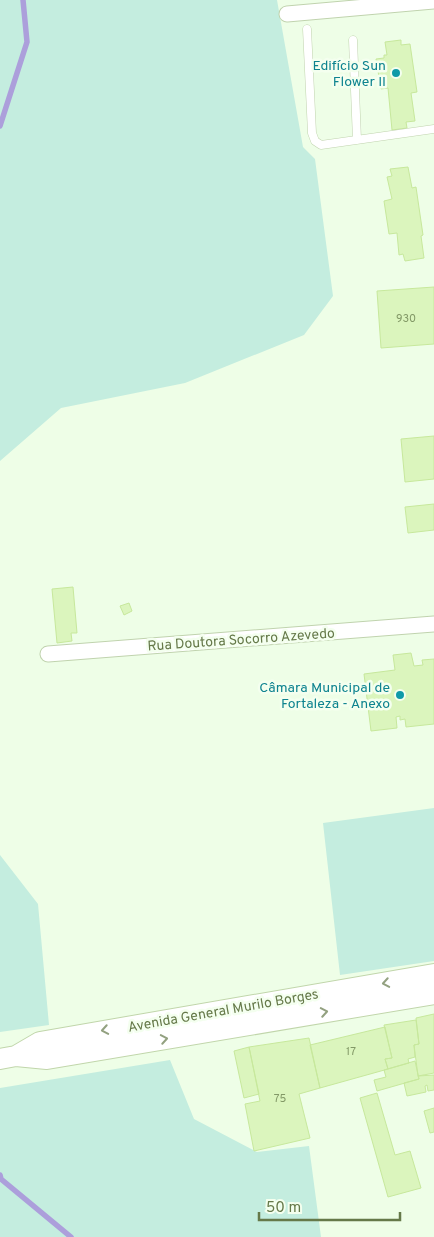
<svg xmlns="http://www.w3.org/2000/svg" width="434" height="1237" font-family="Overpass,sans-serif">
	<rect width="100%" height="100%" fill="#eefee7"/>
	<path fill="#c4eddf" d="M 0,0 L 277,0 L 303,147 L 315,159 L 333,296 L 304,335 L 185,383 L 61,408 L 0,461 Z
		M 434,808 L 434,961 L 340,975 L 323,823 Z
		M 0,855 L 38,904 L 49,1025 L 0,1032 Z
		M 170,1060 L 194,1119 L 257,1152 L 309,1146 L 321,1237 L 0,1237 L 0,1088 Z"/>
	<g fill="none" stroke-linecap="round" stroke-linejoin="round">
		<path stroke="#ac9fdb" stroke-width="5.5" d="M 0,126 L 27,42 L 23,0
			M 0,1175 L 1,1179 L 71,1237"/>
	</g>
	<path fill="#dbf5bd" stroke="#c7e89c" d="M 401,40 L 401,45 L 410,44 L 417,92 L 411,93 L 415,121 L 406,122 L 407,128 L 392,130 L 388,88 L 381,89 L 376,59 L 384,58 L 384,55 L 387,55 L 385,42 Z
		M 408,167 L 412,188 L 416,187 L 423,235 L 421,236 L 424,258 L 405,261 L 403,254 L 399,255 L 397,233 L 389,234 L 384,201 L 392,199 L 387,177 L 392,176 L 390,169 Z
		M 434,287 L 434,344 L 381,348 L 377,291 Z
		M 434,436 L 434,479 L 405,482 L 401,439 Z
		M 434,504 L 434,530 L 408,533 L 405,507 Z
		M 73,587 L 77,633 L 71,633 L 72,641 L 57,643 L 52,589 Z
		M 129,603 L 132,611 L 124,615 L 120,606 Z
		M 411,653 L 414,666 L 423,665 L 422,660 L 434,659 L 434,724 L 406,727 L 405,719 L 400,720 L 400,716 L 396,717 L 397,728 L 371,731 L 364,674 L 395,670 L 393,655 Z
		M 434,1014 L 434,1073 L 418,1076 L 414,1045 L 419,1044 L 416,1018 Z
		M 416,1020 L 419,1044 L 414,1045 L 415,1057 L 408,1059 L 409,1063 L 388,1069 L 385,1059 L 392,1058 L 384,1025 Z
		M 385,1027 L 392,1058 L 385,1059 L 388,1069 L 320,1088 L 310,1045 Z
		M 309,1038 L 320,1088 L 299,1094 L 310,1138 L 254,1151 L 245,1104 L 260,1101 L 249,1047 Z
		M 249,1047 L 259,1094 L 244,1098 L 234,1051 Z
		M 415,1061 L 419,1079 L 377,1091 L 374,1080 L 386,1077 L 384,1070 Z
		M 434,1075 L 434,1090 L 428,1091 L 427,1085 L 425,1086 L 426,1092 L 407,1096 L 404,1083 L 419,1079 L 418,1076 Z
		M 377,1093 L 395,1155 L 410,1151 L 421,1188 L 388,1197 L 360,1098 Z
		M 434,1108 L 434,1132 L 430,1133 L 424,1111 Z"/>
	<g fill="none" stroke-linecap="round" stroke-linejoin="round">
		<defs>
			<path id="service" d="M 307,29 L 312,133 L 315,141 L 321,145 L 434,129
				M 353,40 L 357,140"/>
			<path id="minor" d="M 287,14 L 434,1
				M 48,654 L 434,624"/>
			<path id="secondary" d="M 16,1056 L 40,1042 L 434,974
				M 0,1059 L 16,1056 L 47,1059 L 434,994"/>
		</defs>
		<use href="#service" stroke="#c0d3ae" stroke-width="9"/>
		<use href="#minor" stroke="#c0d3ae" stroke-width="17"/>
		<use href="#secondary" stroke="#c1d6ab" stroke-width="22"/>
		<use href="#service" stroke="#fff" stroke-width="8"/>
		<use href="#minor" stroke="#fff" stroke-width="15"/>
		<use href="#secondary" stroke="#fff" stroke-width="20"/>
	</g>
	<defs><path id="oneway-chevron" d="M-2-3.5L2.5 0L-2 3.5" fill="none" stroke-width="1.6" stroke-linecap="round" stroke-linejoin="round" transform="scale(1.25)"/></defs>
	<g stroke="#93a180">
		<use href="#oneway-chevron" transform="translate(386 983) rotate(170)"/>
		<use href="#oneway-chevron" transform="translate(324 1012) rotate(-10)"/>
		<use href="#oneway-chevron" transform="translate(105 1030) rotate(170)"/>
		<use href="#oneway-chevron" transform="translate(164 1039) rotate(-10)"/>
	</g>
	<g fill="#0f9aa8" stroke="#f4ffef" stroke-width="2">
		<circle cx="396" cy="73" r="5"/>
		<circle cx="400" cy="695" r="5"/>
	</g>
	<g text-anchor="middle" stroke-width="5" stroke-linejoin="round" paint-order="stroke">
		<g font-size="11" fill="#829866">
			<text x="406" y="322">930</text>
			<text x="351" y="1055">17</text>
			<text x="280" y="1102">75</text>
		</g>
		<g font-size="14" fill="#0d838f" stroke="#f4ffef" text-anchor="end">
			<text x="386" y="70">Edifício Sun<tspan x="386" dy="16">Flower II</tspan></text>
			<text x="390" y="692">Câmara Municipal de<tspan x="390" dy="16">Fortaleza - Anexo</tspan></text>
		</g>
		<g font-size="14" fill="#657949" stroke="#f4ffef">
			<text transform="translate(241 639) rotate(-4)" y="5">Rua Doutora Socorro Azevedo</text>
			<text transform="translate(223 1010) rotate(-10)" y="5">Avenida General Murilo Borges</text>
		</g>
	</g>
	<path d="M259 1212v8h141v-8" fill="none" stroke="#657949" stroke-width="2.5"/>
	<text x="266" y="1212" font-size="15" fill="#657949" stroke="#f4ffef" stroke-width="4" paint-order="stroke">50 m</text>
</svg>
